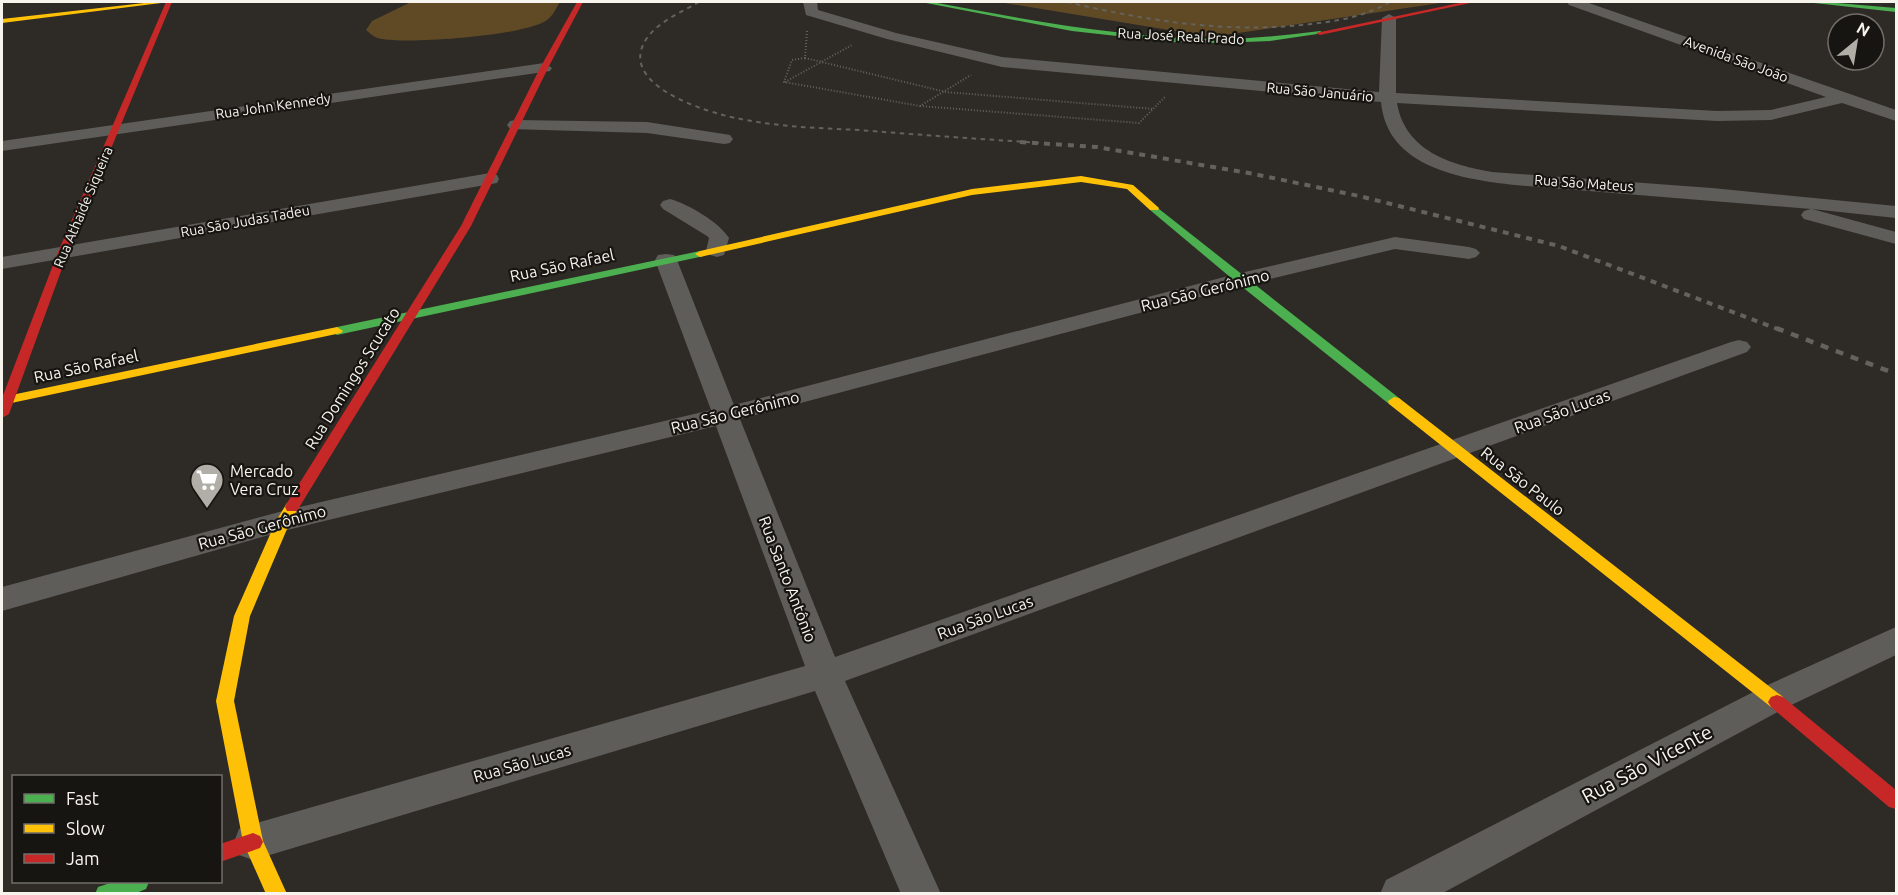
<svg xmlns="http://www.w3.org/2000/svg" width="1898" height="895" font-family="Ubuntu,sans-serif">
	<rect width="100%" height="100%" fill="#2e2b26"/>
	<path fill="#604a25" d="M 411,2 L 560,2 C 556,8 553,16 547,20 C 525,36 410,44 382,39 C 375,38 372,35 366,30 L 372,21 Z
		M 999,2 L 1447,2 L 1211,37 Z"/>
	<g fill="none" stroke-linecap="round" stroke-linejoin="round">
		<path stroke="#656360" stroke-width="2" stroke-dasharray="1 2" stroke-linecap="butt" d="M 807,31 L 805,58 L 946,92 L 1154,109
			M 805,58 L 792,60 L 784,82 L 920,106 L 971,75
			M 785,82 L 852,45
			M 920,106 L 1139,123 L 1165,97"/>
		<path fill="#5f5d59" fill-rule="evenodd" d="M 803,2 L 817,2 L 818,10 L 896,33 L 1002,57 L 1379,92 L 1382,18 L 1389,14 L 1396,18 L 1396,93 L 1717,111 L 1771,110 L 1826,97 L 1569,5 L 1567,2 L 1586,2 L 1896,110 L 1896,121 L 1842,103 L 1771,120 L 1717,121 L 1397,103 C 1405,151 1451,165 1492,172 L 1712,188 L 1896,206 L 1896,218 L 1812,209 L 1896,232 L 1896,244 L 1804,219 L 1801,215 L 1804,211 L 1811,209 L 1515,185 C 1462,179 1387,168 1381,102 L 1002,67 L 887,39 L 806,15 Z
			M 544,63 L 552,68 L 550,71 L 2,151 L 2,141 Z
			M 516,120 L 647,122 L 724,134 L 730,135 L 733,139 L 730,143 L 724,144 L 647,133 L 510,129 L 507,125 L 510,121 Z
			M 490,173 L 497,175 L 499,179 L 497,183 L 2,269 L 2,257 Z
			M 670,199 C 688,204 719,222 729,238 L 724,255 L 717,257 L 710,255 L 706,251 L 709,238 L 707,236 L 663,209 L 660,205 L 663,201 Z
			M 1395,237 L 1469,247 L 1476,249 L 1480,253 L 1476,257 L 1469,259 L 1395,249 L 1245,285 L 740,419 L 835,657 L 1731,342 L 1739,340 L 1747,342 L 1751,347 L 1747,352 L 845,681 L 941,894 L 901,894 L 815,691 L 253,860 L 239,855 L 234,842 L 239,829 L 253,824 L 805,666 L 716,426 L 283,531 L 2,611 L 2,587 L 283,511 L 711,410 L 655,260 L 658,255 L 666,254 L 674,255 L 677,260 L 734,405 L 1232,275 Z
			M 1896,627 L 1896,655 L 1785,708 L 1441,894 L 1380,894 L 1386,880 L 1761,688 Z"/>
		<path fill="#4caf50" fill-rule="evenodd" d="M 921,2 L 932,2 C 1027,20 1122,38 1219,39 C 1253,39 1286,35 1320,31 L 1324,33 L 1270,41 L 1221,43 L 1171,42 L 1072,31 Z
			M 1805,2 L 1825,2 L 1896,8 L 1896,12 Z
			M 1154,205 L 1399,398 L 1400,401 L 1399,404 L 1389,404 L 1236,282 L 1150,210 L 1149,208 Z
			M 700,251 L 704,252 L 704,256 L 337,335 L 331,331 L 337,327 Z
			M 113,882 L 149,882 L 146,889 L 134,894 L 95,894 L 98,887 Z"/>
		<path fill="#ffc107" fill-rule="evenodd" d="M 153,2 L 169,2 L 2,23 L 2,19 Z
			M 1081,176 L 1133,185 L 1159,208 L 1158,210 L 1150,210 L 1127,189 L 1081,182 L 972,195 L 700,257 L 695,254 L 700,251 L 972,189 Z
			M 337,327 L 343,331 L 341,333 L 2,405 L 2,397 Z
			M 1394,397 L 1399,398 L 1783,697 L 1786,702 L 1783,707 L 1777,709 L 1771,707 L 1389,404 L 1388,401 Z
			M 292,502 L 297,503 L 299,507 L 290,522 L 250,616 L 234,701 L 263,841 L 287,894 L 266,894 L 243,842 L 216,701 L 234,616 L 276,521 L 287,503 Z"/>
		<path fill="#c62828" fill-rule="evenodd" d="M 166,2 L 172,2 L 68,252 L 9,414 L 2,418 L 2,398 L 58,252 Z
			M 577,2 L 583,2 L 548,68 L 471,226 L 297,511 L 287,511 L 285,507 L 287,503 L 461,226 L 540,68 Z
			M 1464,2 L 1475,2 L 1320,35 L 1316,33 Z
			M 1777,695 L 1783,697 L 1896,790 L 1896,809 L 1889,807 L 1771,707 L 1768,702 L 1771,697 Z
			M 253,833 L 260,836 L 263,842 L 260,848 L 220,862 L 220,844 Z"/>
		<path stroke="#64625d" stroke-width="2" stroke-dasharray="4.5 4.5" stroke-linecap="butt" d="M 699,2 C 682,12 659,21 647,38 C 615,84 705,112 736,118 C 777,127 818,128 859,130 C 920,135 981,139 1041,143
			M 1067,2 C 1148,21 1228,34 1311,24 C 1339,21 1366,16 1390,2"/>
		<path stroke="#64625d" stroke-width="4" stroke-dasharray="6 6" stroke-linecap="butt" d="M 1020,142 L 1097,147 L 1254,174 L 1359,196 L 1559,246 L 1780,330"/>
		<path stroke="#64625d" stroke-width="4.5" stroke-dasharray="8 8" stroke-linecap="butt" d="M 1776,328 L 1896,374"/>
	</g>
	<defs>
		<symbol id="supermarket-pin" viewBox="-11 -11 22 30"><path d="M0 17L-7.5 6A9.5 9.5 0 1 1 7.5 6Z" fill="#b1aea8" stroke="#171511"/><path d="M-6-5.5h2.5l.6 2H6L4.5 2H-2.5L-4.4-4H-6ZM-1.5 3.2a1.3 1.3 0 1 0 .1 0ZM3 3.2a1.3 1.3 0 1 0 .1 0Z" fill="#fff"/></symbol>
	</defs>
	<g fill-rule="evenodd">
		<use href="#supermarket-pin" x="188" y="461" width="38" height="52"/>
	</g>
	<g text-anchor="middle" stroke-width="4.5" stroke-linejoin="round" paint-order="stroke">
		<g font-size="14" fill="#f7f4ee" stroke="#171511">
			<text transform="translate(1181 36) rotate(3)" y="5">Rua José Real Prado</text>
			<text transform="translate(1736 59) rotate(20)" y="5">Avenida São João</text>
			<text transform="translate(1320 92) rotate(5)" y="5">Rua São Januário</text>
			<text transform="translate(273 106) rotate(-8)" y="5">Rua John Kennedy</text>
			<text transform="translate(1584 183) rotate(4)" y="5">Rua São Mateus</text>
			<text transform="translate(83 207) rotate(-67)" y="5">Rua Athaide Siqueira</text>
			<text transform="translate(245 221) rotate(-10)" y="5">Rua São Judas Tadeu</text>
		</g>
		<g font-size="16" fill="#f7f4ee" stroke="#171511">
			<text transform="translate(562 265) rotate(-12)" y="6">Rua São Rafael</text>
			<text transform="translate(1205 290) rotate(-14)" y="6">Rua São Gerônimo</text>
			<text transform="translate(86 366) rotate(-12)" y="6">Rua São Rafael</text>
			<text transform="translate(352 378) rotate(-58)" y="6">Rua Domingos Scucato</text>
			<text transform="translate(1562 411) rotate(-20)" y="6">Rua São Lucas</text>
			<text transform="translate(735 412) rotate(-14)" y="6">Rua São Gerônimo</text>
			<text transform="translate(1523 481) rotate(38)" y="6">Rua São Paulo</text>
			<text transform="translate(262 527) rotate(-15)" y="6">Rua São Gerônimo</text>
			<text transform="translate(788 579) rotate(69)" y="6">Rua Santo Antônio</text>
			<text transform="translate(985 617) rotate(-20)" y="6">Rua São Lucas</text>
			<text transform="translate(522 763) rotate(-16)" y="6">Rua São Lucas</text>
		</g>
		<g font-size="16" fill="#f7f4ee" stroke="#171511" text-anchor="start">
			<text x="230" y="477">Mercado<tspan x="230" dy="18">Vera Cruz</tspan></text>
		</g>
		<g font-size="20" fill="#f7f4ee" stroke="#171511">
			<text transform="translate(1647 764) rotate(-28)" y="7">Rua São Vicente</text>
		</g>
	</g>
	<rect width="1898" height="895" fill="none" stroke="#f7f4ee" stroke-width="6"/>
	<rect x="12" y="775" width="210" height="108" fill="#171511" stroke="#716e69" stroke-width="1.5"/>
	<rect x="24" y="794" width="30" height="9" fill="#4caf50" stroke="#716e69" stroke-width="1.5"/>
	<text x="66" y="805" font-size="18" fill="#f7f4ee">Fast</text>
	<rect x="24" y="824" width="30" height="9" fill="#ffc107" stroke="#716e69" stroke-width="1.5"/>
	<text x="66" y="835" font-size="18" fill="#f7f4ee">Slow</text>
	<rect x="24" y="854" width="30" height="9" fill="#c62828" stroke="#716e69" stroke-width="1.5"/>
	<text x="66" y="865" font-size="18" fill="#f7f4ee">Jam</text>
	<g transform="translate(1856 42) rotate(30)"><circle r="28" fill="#171511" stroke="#716e69" stroke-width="1.5"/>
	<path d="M0-4.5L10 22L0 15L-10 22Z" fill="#b1aea8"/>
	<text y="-9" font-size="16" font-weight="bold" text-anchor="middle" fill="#f7f4ee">N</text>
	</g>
</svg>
